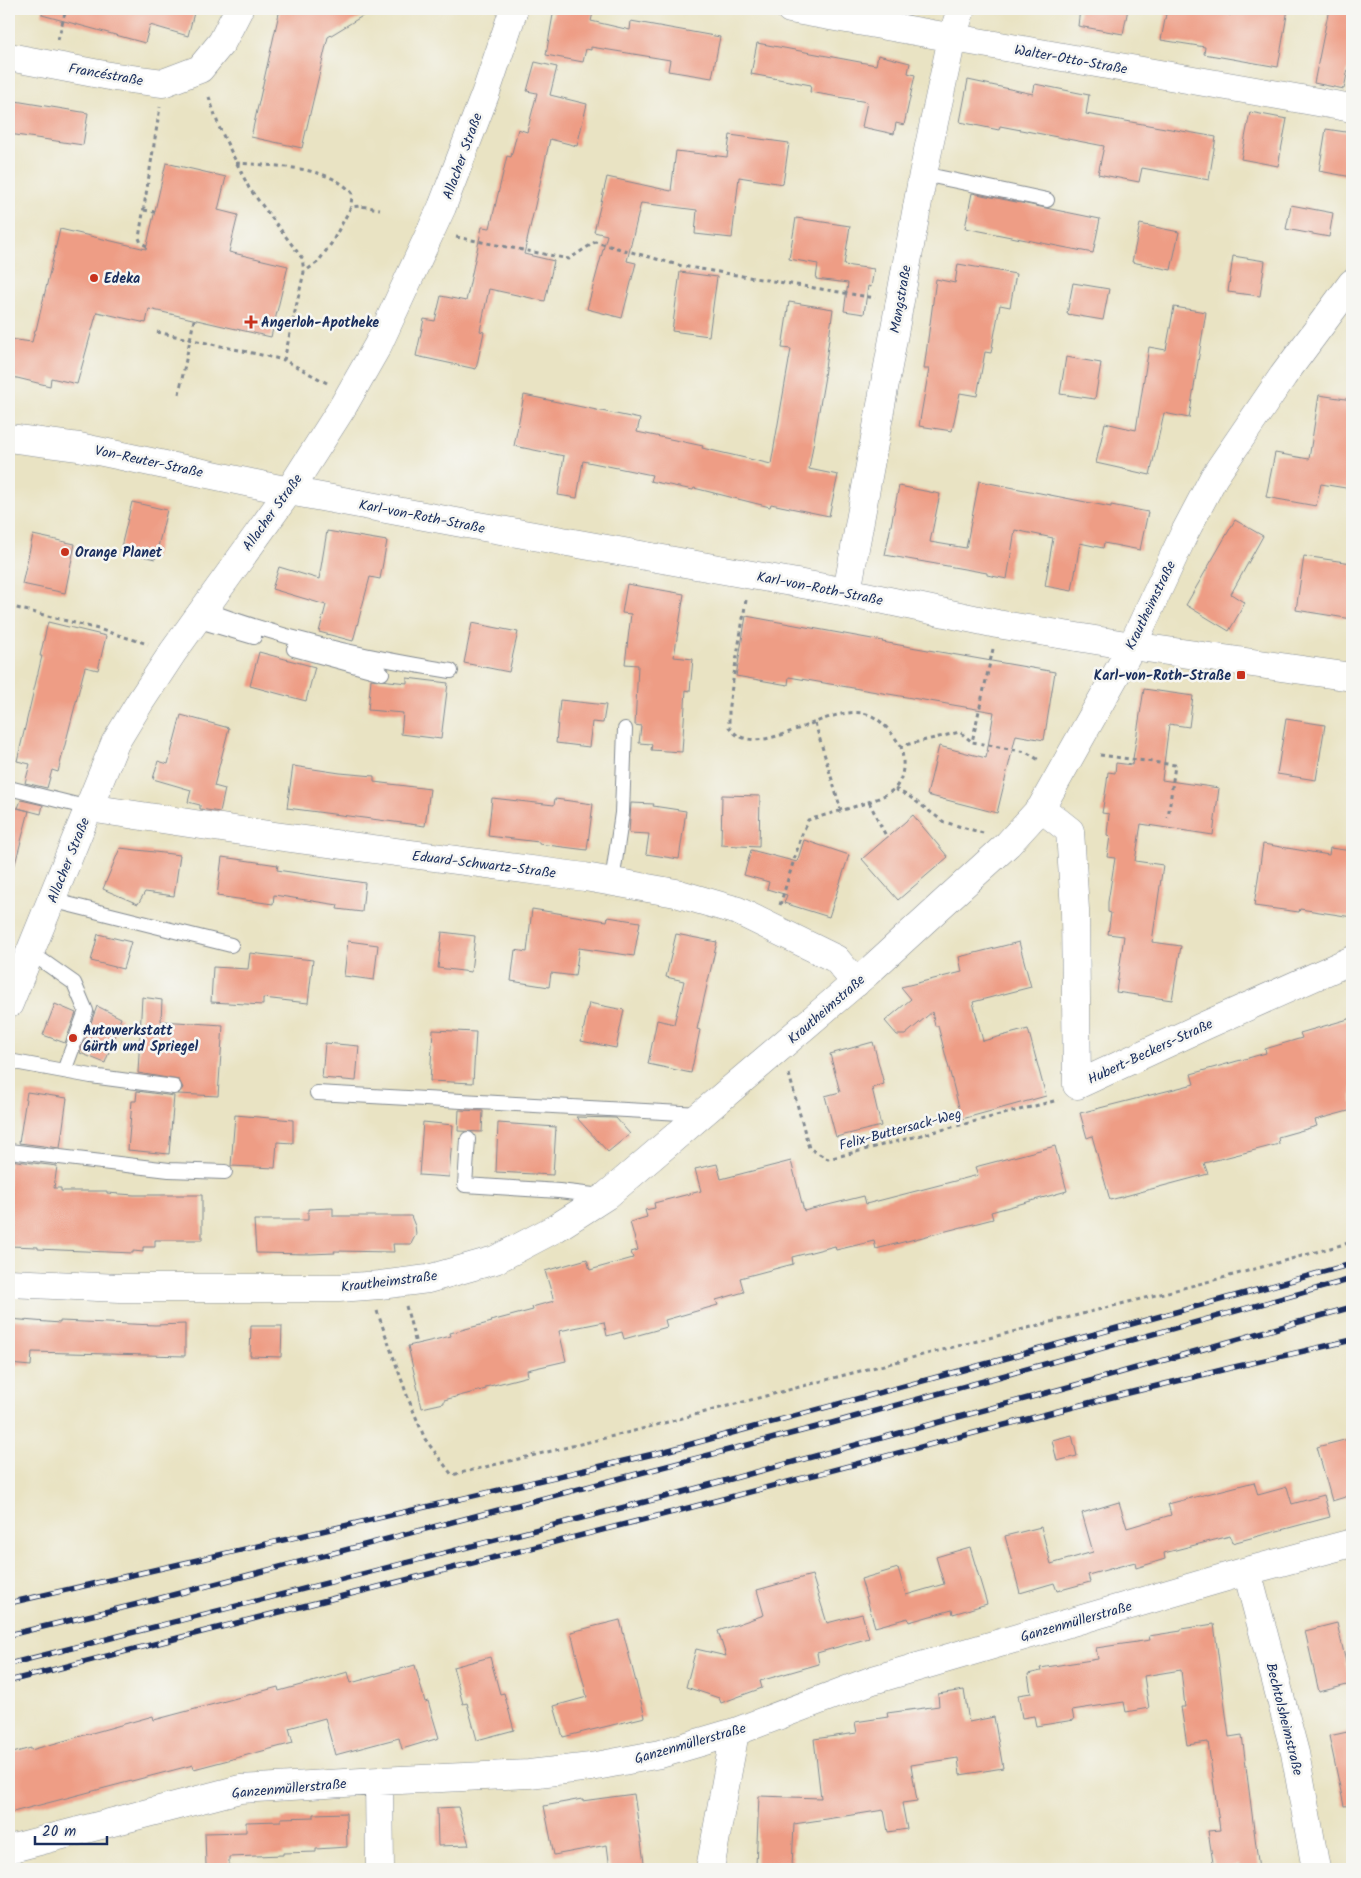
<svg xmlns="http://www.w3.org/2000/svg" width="1361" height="1878" font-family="Kalam,sans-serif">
	<rect width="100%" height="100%" fill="#f6f6f2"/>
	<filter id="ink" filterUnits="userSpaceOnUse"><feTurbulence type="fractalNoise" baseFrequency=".02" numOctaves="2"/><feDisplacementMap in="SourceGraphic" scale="10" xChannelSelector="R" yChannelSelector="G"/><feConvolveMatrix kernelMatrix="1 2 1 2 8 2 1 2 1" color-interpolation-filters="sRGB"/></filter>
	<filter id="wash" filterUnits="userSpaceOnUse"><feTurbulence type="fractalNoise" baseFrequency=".0096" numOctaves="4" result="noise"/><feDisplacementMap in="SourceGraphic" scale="20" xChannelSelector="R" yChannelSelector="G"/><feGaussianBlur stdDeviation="1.12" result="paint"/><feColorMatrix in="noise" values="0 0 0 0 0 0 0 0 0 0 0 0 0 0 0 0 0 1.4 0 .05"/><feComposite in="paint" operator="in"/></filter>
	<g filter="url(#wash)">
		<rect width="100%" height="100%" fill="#e9e3c3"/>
		<g id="blocks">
			<path fill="#ee9d85" d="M 43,9 L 195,9 L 188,36 L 150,25 L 145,43 L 42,15 Z
				M 280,9 L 374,9 L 328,37 L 302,148 L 251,137 Z
				M 554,9 L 594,9 L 591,21 L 630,30 L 631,21 L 720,37 L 712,78 L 668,71 L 670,60 L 591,47 L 591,50 L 586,49 L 583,62 L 546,55 Z
				M 1080,9 L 1128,9 L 1123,34 L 1078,26 Z
				M 1167,9 L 1192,9 L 1231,15 L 1232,9 L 1288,9 L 1278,67 L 1204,54 L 1205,47 L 1161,40 Z
				M 1329,9 L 1352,9 L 1352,69 L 1348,69 L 1344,89 L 1314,83 Z
				M 757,43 L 876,65 L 878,55 L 910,63 L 908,73 L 915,75 L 904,125 L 896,123 L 894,134 L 862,127 L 867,102 L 810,92 L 811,85 L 751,74 Z
				M 535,62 L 557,67 L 550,95 L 587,104 L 577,146 L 550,139 L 524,254 L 554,261 L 545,301 L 489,289 L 480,331 L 484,332 L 476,369 L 416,356 L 424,319 L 435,321 L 441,296 L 466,301 L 482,227 L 490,228 L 507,156 L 511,157 L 518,129 L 527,132 L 537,93 L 527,91 Z
				M 968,80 L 1033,94 L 1035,84 L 1089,95 L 1086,114 L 1216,137 L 1209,180 L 1142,168 L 1139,182 L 1098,174 L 1104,146 L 1000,126 L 999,130 L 960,122 Z
				M 9,100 L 88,113 L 83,145 L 9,134 Z
				M 1250,112 L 1287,119 L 1278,166 L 1241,159 Z
				M 1326,129 L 1352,133 L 1352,177 L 1319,171 Z
				M 730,135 L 789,143 L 783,184 L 739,177 L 732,238 L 695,234 L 697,210 L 641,203 L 627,261 L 636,263 L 622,318 L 587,309 L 607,235 L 594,232 L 607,177 L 671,191 L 676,151 L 727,157 Z
				M 166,163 L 226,177 L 218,210 L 238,215 L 229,252 L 288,266 L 271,337 L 149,309 L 146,323 L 97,312 L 77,384 L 51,378 L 50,386 L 9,376 L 9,339 L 32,342 L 35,330 L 36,330 L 60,229 L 146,249 Z
				M 972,193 L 1100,219 L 1093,253 L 965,228 Z
				M 1291,205 L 1333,213 L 1329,237 L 1286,229 Z
				M 796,218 L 850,226 L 844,265 L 874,269 L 871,287 L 868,286 L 864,314 L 844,311 L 848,283 L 816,279 L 818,264 L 789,259 Z
				M 1140,224 L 1179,232 L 1171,270 L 1132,262 Z
				M 1233,256 L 1265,261 L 1260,296 L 1228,292 Z
				M 958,264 L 1016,274 L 1010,307 L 1000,305 L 991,353 L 985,352 L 977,396 L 960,393 L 952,431 L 919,426 L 929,369 L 924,369 L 936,279 L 955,283 Z
				M 680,272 L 717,277 L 709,336 L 672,331 Z
				M 1073,283 L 1109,289 L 1103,320 L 1067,314 Z
				M 789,302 L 833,309 L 824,376 L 825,376 L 809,469 L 838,475 L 829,516 L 771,504 L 770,507 L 694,488 L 693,490 L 650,481 L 652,475 L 583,461 L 577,498 L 558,495 L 564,456 L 514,446 L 524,395 L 640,419 L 637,432 L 703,446 L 702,448 L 771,464 L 791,349 L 782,348 Z
				M 1174,307 L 1206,312 L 1189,418 L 1164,413 L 1150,475 L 1096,463 L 1105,423 L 1136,430 L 1149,347 L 1166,350 Z
				M 1066,357 L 1101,363 L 1095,399 L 1060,394 Z
				M 1319,395 L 1352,400 L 1352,489 L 1321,484 L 1316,506 L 1266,497 L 1275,453 L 1309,459 Z
				M 979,481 L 1111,507 L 1111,505 L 1148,512 L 1140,550 L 1104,543 L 1103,548 L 1080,543 L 1072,591 L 1045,586 L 1053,538 L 1015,530 L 1007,579 L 987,575 L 987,573 L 885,555 L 899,486 L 940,494 L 930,542 L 966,548 Z
				M 132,502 L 167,510 L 155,559 L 120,551 Z
				M 1235,520 L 1263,536 L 1231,594 L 1245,603 L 1229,631 L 1186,605 Z
				M 327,531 L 387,541 L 380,579 L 370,577 L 353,641 L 319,632 L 326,605 L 272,589 L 279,567 L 319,579 Z
				M 33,535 L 75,544 L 65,593 L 22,584 Z
				M 1304,556 L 1352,563 L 1352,619 L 1296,610 Z
				M 627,584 L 684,594 L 674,657 L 693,659 L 690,691 L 686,690 L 682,752 L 651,750 L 652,744 L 639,743 L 641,726 L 635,725 L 638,665 L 625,664 L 631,614 L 622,613 Z
				M 746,616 L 883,641 L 882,642 L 1055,672 L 1044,740 L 1016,735 L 997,813 L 927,795 L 939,746 L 986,758 L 994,712 L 789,677 L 788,685 L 736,676 Z
				M 48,622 L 106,636 L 98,670 L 85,667 L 58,772 L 52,770 L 47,788 L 25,783 L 30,764 L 17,761 L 42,656 L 40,656 Z
				M 472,623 L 518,632 L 509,672 L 464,663 Z
				M 259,652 L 315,667 L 306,701 L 250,686 Z
				M 407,678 L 448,683 L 441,739 L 401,734 L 403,713 L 368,710 L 371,679 L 407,683 Z
				M 1144,689 L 1193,696 L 1189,727 L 1169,724 L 1162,780 L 1219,788 L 1213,835 L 1141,824 L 1135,861 L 1163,865 L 1152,942 L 1181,946 L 1172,1000 L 1116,992 L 1124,936 L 1108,934 L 1111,913 L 1108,912 L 1108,902 L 1115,858 L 1107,857 L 1110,836 L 1107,835 L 1109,814 L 1102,813 L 1107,782 L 1108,772 L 1115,773 L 1116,763 L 1132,765 Z
				M 560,700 L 606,705 L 603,723 L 592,722 L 589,747 L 556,743 Z
				M 181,715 L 229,728 L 214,786 L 225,789 L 220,812 L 200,809 L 200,805 L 188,802 L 191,790 L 153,779 L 158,761 L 168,764 Z
				M 1286,719 L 1325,725 L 1316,780 L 1277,774 Z
				M 293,766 L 340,773 L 374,776 L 374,782 L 430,789 L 425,826 L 287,808 Z
				M 722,795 L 760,796 L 759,847 L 721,845 Z
				M 492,798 L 554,805 L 555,799 L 593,804 L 587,850 L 539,844 L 539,842 L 488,836 Z
				M 21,800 L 43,805 L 41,814 L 18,808 Z
				M 631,803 L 654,804 L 653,806 L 686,811 L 679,859 L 646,854 L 649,834 L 629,833 Z
				M 9,806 L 29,811 L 15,864 L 9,864 Z
				M 913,815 L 948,857 L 898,900 L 862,859 Z
				M 804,840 L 849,855 L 829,917 L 784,903 L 787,895 L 767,889 L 769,882 L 744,875 L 751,850 L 797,862 Z
				M 1263,844 L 1329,855 L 1330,848 L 1352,851 L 1352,917 L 1300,909 L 1299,912 L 1254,906 Z
				M 120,848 L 180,855 L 174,896 L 145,892 L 138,904 L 103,889 Z
				M 222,857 L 278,865 L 277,870 L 365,883 L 362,912 L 337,909 L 338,905 L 274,895 L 273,904 L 217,896 Z
				M 532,909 L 607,921 L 608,917 L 640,922 L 634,956 L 579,948 L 575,976 L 551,973 L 549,987 L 511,981 L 515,950 L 527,952 Z
				M 442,932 L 475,936 L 471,972 L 438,968 Z
				M 98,934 L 131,942 L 123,969 L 91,961 Z
				M 676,934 L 717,942 L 697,1029 L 700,1030 L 691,1073 L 648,1064 L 657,1020 L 674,1024 L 684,981 L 666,977 Z
				M 348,941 L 378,945 L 374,980 L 344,976 Z
				M 1019,942 L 1031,987 L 973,1002 L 983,1041 L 1028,1029 L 1046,1096 L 962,1119 L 938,1026 L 935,1026 L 932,1012 L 905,1035 L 897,1035 L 885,1021 L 911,999 L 901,987 L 962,972 L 959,957 Z
				M 250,953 L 313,960 L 308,1003 L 263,998 L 263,1005 L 211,1002 L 213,967 L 248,969 Z
				M 142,997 L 162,1000 L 161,1021 L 223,1025 L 218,1096 L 178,1094 L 183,1088 L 179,1080 L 138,1073 Z
				M 589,1003 L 624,1010 L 616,1048 L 581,1041 Z
				M 55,1004 L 76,1013 L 65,1043 L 43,1035 Z
				M 97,1006 L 121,1018 L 105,1063 L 80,1053 Z
				M 1352,1018 L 1352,1110 L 1315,1120 L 1317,1126 L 1278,1137 L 1279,1144 L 1204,1163 L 1208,1174 L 1110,1200 L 1092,1136 L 1087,1138 L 1080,1113 L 1194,1084 L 1191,1074 L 1266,1053 L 1265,1049 L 1302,1038 L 1300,1033 Z
				M 433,1030 L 476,1032 L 473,1083 L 430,1081 Z
				M 873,1042 L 884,1084 L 872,1088 L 881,1126 L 836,1137 L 825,1096 L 840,1092 L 830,1054 Z
				M 325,1043 L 359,1046 L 356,1081 L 322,1078 Z
				M 137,1091 L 174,1096 L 169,1154 L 128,1150 L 132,1101 L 136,1101 Z
				M 27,1092 L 67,1098 L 60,1148 L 19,1143 Z
				M 459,1110 L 483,1111 L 482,1132 L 458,1131 Z
				M 235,1115 L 293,1120 L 293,1143 L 277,1142 L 275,1168 L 231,1166 Z
				M 576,1117 L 616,1118 L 630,1134 L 608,1152 Z
				M 423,1122 L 453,1125 L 449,1177 L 419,1175 Z
				M 498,1123 L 556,1127 L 553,1175 L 496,1172 Z
				M 1055,1146 L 1067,1191 L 991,1212 L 993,1219 L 876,1249 L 874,1241 L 836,1250 L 835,1246 L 792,1257 L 793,1264 L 740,1278 L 744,1292 L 716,1300 L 718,1305 L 665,1320 L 667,1327 L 624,1339 L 622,1332 L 607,1336 L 604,1322 L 559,1331 L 566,1361 L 527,1370 L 528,1376 L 486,1387 L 486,1389 L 444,1400 L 444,1403 L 422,1408 L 408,1346 L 451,1336 L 450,1333 L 492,1322 L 491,1321 L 533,1310 L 532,1307 L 554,1301 L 545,1271 L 587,1259 L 590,1270 L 633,1258 L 631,1252 L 638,1250 L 630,1222 L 647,1217 L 645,1210 L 655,1208 L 654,1203 L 701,1191 L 695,1169 L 717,1164 L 721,1179 L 791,1161 L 804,1211 L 864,1196 L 866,1204 L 978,1175 L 975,1167 Z
				M 9,1160 L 57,1166 L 54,1188 L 61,1188 L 61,1191 L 107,1191 L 107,1193 L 134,1195 L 202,1195 L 202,1240 L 155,1240 L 155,1247 L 143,1247 L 143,1252 L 133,1251 L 133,1253 L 60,1250 L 38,1249 L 38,1247 L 9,1246 Z
				M 333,1208 L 333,1216 L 411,1216 L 415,1226 L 416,1234 L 411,1244 L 393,1244 L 394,1252 L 334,1251 L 335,1253 L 310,1254 L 256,1253 L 254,1220 L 308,1220 L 308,1209 Z
				M 9,1319 L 60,1323 L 60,1321 L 155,1325 L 185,1324 L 185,1356 L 32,1352 L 31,1366 L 9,1364 Z
				M 251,1326 L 282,1326 L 281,1357 L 250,1356 Z
				M 1072,1435 L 1077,1456 L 1057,1461 L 1052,1440 Z
				M 1352,1438 L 1352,1495 L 1332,1501 L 1317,1447 Z
				M 1254,1482 L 1258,1495 L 1287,1487 L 1292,1504 L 1324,1495 L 1330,1517 L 1232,1543 L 1230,1536 L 1164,1553 L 1165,1559 L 1136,1568 L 1135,1562 L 1088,1575 L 1090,1582 L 1057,1591 L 1054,1583 L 1020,1593 L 1005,1536 L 1041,1527 L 1051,1564 L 1093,1552 L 1082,1513 L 1119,1502 L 1127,1528 L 1171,1515 L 1168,1504 Z
				M 970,1547 L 987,1604 L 953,1614 L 952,1610 L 909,1622 L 908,1618 L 875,1627 L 861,1579 L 898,1568 L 906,1595 L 944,1584 L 936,1557 Z
				M 812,1575 L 827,1623 L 862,1614 L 869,1638 L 817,1653 L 819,1664 L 760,1681 L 762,1688 L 721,1703 L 719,1698 L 686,1687 L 696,1649 L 726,1656 L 718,1631 L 764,1615 L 757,1590 Z
				M 620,1620 L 645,1717 L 563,1737 L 554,1706 L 587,1697 L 571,1632 Z
				M 1337,1623 L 1351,1684 L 1319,1692 L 1305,1631 Z
				M 1214,1624 L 1229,1737 L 1242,1735 L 1259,1869 L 1240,1869 L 1239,1865 L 1214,1869 L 1208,1831 L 1220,1830 L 1208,1742 L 1187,1745 L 1181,1707 L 1185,1707 L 1181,1670 L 1144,1676 L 1149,1708 L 1126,1712 L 1124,1702 L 1072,1710 L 1074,1720 L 1036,1726 L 1034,1716 L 1022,1718 L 1018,1695 L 1031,1693 L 1028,1674 L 1041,1671 L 1040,1668 L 1098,1659 L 1096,1648 L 1150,1640 L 1149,1636 L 1181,1631 L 1181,1629 Z
				M 490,1657 L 500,1694 L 504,1693 L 514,1730 L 477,1740 L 467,1703 L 463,1704 L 453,1667 Z
				M 415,1665 L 425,1702 L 428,1701 L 439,1738 L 402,1749 L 399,1738 L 335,1755 L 325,1718 L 289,1728 L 293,1743 L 194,1769 L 193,1765 L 9,1813 L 9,1754 L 31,1748 L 31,1750 L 153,1716 L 154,1720 L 278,1687 L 279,1691 L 348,1672 L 351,1683 Z
				M 964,1690 L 969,1722 L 994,1717 L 1003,1768 L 960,1775 L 958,1758 L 911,1765 L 917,1801 L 902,1803 L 907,1829 L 888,1832 L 884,1810 L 794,1824 L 792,1867 L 756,1866 L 759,1796 L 821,1798 L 814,1739 L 857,1733 L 855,1722 L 888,1717 L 887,1713 L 939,1706 L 938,1694 Z
				M 1352,1731 L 1352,1805 L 1344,1806 L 1329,1736 Z
				M 634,1794 L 645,1869 L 610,1869 L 607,1845 L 554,1855 L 544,1806 L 582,1799 L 582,1801 Z
				M 458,1807 L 469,1845 L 438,1846 L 437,1808 Z
				M 346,1813 L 347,1847 L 316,1849 L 316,1852 L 283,1853 L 283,1855 L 229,1857 L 229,1866 L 206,1866 L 205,1833 L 246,1832 L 246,1822 L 281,1821 L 281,1818 L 314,1817 L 314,1814 Z"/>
		</g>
	</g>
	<g filter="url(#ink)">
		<use href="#blocks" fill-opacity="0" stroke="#828990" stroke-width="1"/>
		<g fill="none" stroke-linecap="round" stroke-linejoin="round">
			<defs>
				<path id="lane" d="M 923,174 L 1047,200
					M 204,609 C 287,640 364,657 451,671
					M 196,620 L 254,637
					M 294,649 L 382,673
					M 9,788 L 89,808
					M 612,882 L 622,813 L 625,729
					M 51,900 L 231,945
					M 30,952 L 74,983 L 86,1011 L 64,1071
					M 9,1061 L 91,1076 L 174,1087
					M 317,1093 L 700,1114
					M 468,1139 L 465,1185 L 559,1191 L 602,1196
					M 9,1151 L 169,1170 L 225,1172"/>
				<path id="street" d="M 790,9 L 1352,108
					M 9,57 L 115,77 L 163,83 L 200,69 L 222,42 L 239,9
					M 9,438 L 79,447 L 289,491
					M 847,592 L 923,174 L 952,38 L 961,9
					M 89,808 L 275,836 L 585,877 L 676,893 L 738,911 L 836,959 L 856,983
					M 1041,808 L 1070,831 L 1075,910 L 1077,1085 L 1204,1026 L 1352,960
					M 9,1283 L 120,1288 L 339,1288 L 380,1285 L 428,1279 L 495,1260 L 556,1228 L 606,1196 L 867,973 L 1008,844 L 1041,808 L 1132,646 L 1184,534 L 1214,477 L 1283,376 L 1352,283
					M 1247,1571 L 1295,1753 L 1316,1869
					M 379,1781 L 380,1869
					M 9,1849 L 240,1789 L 379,1781 L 529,1774 L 591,1767 L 660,1754 L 735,1732 L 873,1680 L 1247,1571 L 1352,1543
					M 710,1869 L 735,1732"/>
				<path id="secondary" d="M 289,491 L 467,524 L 847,592 L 997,624 L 1132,646 L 1352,677
					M 9,1004 L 115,743 L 140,702 L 173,652 L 289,491 L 342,408 L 378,345 L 442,207 L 486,92 L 514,9"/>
			</defs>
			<use href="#lane" stroke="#828990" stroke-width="16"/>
			<use href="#street" stroke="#828990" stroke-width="29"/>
			<use href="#secondary" stroke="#828990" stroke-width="29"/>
			<path stroke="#828990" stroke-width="3" stroke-dasharray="4 4" stroke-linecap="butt" d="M 9,33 L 9,9
				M 58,40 L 66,9
				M 209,97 L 219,127 L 249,188 L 302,258 L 304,272
				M 236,163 C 271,166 328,165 352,193 L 351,207
				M 144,210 L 155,212
				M 456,237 L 569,259 L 595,242 L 682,266 L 875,298
				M 147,246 L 141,243 L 139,238 L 160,107
				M 157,332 L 284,360
				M 327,383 L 284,360 L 304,272 L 318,262 L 331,244 L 351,207 L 360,206 L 380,209
				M 179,394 L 194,320
				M 9,408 L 11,391
				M 746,600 L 729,705 L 729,727 C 731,729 734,733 737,735 C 772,756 835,698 872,716 C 885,723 893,735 901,746 L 960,732 L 972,742
				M 9,606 L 98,629 L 148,644
				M 993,649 L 972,742 L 1026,752 L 1039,760
				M 815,723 L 841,810
				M 1100,755 L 1175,765 L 1168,818
				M 895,789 L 910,797 L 944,822 L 983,833
				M 869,802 L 887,838
				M 780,905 L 801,837 L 808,820 C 827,814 885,801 896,787 C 905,775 904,761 901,746
				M 789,1074 L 809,1148 L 828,1159 L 1058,1100
				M 406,1306 L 416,1344
				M 377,1311 L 408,1398 L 425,1439 L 452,1475 L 630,1432 L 841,1376 L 1226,1277 L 1352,1242"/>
			<use href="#lane" stroke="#fff" stroke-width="14"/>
			<use href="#street" stroke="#fff" stroke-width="28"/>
			<use href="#secondary" stroke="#fff" stroke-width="28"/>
			<defs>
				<path id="rail" d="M 9,1603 L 202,1559 L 662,1452 L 1352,1264
					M 9,1635 L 134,1605 L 832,1423 L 1352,1279
					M 9,1664 L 672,1495 L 1094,1380 L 1352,1307
					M 9,1681 L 673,1512 L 1100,1400 L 1230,1368 L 1352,1340"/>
			</defs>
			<use href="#rail" stroke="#1b2f5e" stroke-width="5.5"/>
			<use href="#rail" stroke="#f6f6f2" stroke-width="4" stroke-dasharray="11" stroke-linecap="butt"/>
		</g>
	</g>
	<g fill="#c8321e" stroke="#f6f6f2" stroke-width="2">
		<circle cx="94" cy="278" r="5"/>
		<path d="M248.5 314.5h5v5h5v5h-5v5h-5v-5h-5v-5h5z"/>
		<circle cx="65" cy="552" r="5"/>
		<rect x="1236" y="670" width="10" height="10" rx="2.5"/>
		<circle cx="73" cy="1038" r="5"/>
	</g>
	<g text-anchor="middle" stroke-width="5" stroke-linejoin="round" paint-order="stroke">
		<g font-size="14" fill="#1b2f5e" stroke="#f6f6f2">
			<text transform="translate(1071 59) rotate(10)" y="5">Walter-Otto-Straße</text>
			<text transform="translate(106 74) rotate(10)" y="5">Francéstraße</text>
			<text transform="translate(462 156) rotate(-70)" y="5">Allacher Straße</text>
			<text transform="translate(900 299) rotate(-80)" y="5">Mangstraße</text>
			<text transform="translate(149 461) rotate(12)" y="5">Von-Reuter-Straße</text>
			<text transform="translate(272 512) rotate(-54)" y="5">Allacher Straße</text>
			<text transform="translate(422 516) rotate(11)" y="5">Karl-von-Roth-Straße</text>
			<text transform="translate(820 588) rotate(11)" y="5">Karl-von-Roth-Straße</text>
			<text transform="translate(1150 605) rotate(-64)" y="5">Krautheimstraße</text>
			<text transform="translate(68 860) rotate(-68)" y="5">Allacher Straße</text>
			<text transform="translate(484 864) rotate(7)" y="5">Eduard-Schwartz-Straße</text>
			<text transform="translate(826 1009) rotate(-41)" y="5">Krautheimstraße</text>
			<text transform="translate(1150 1051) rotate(-25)" y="5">Hubert-Beckers-Straße</text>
			<text transform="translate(900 1129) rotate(-15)" y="5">Felix-Buttersack-Weg</text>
			<text transform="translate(389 1281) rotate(-7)" y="5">Krautheimstraße</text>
			<text transform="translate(1076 1621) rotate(-16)" y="5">Ganzenmüllerstraße</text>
			<text transform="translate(1285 1719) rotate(76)" y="5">Bechtolsheimstraße</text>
			<text transform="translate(690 1743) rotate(-16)" y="5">Ganzenmüllerstraße</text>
			<text transform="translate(289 1788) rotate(-5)" y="5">Ganzenmüllerstraße</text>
		</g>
		<g font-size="14" font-weight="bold" fill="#1b2f5e" stroke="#f6f6f2" text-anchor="start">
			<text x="104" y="283">Edeka</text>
			<text x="261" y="327">Angerloh-Apotheke</text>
			<text x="75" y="557">Orange Planet</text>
			<text x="1231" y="680" text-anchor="end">Karl-von-Roth-Straße</text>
			<text x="83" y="1035">Autowerkstatt<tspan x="83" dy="16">Gürth und Spriegel</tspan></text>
		</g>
	</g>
	<rect width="1361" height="1878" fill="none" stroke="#f6f6f2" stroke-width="30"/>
	<path d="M35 1836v8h72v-8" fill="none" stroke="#1b2f5e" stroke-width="2.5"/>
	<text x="42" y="1836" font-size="15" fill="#1b2f5e" stroke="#f6f6f2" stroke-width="4" paint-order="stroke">20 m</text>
</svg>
